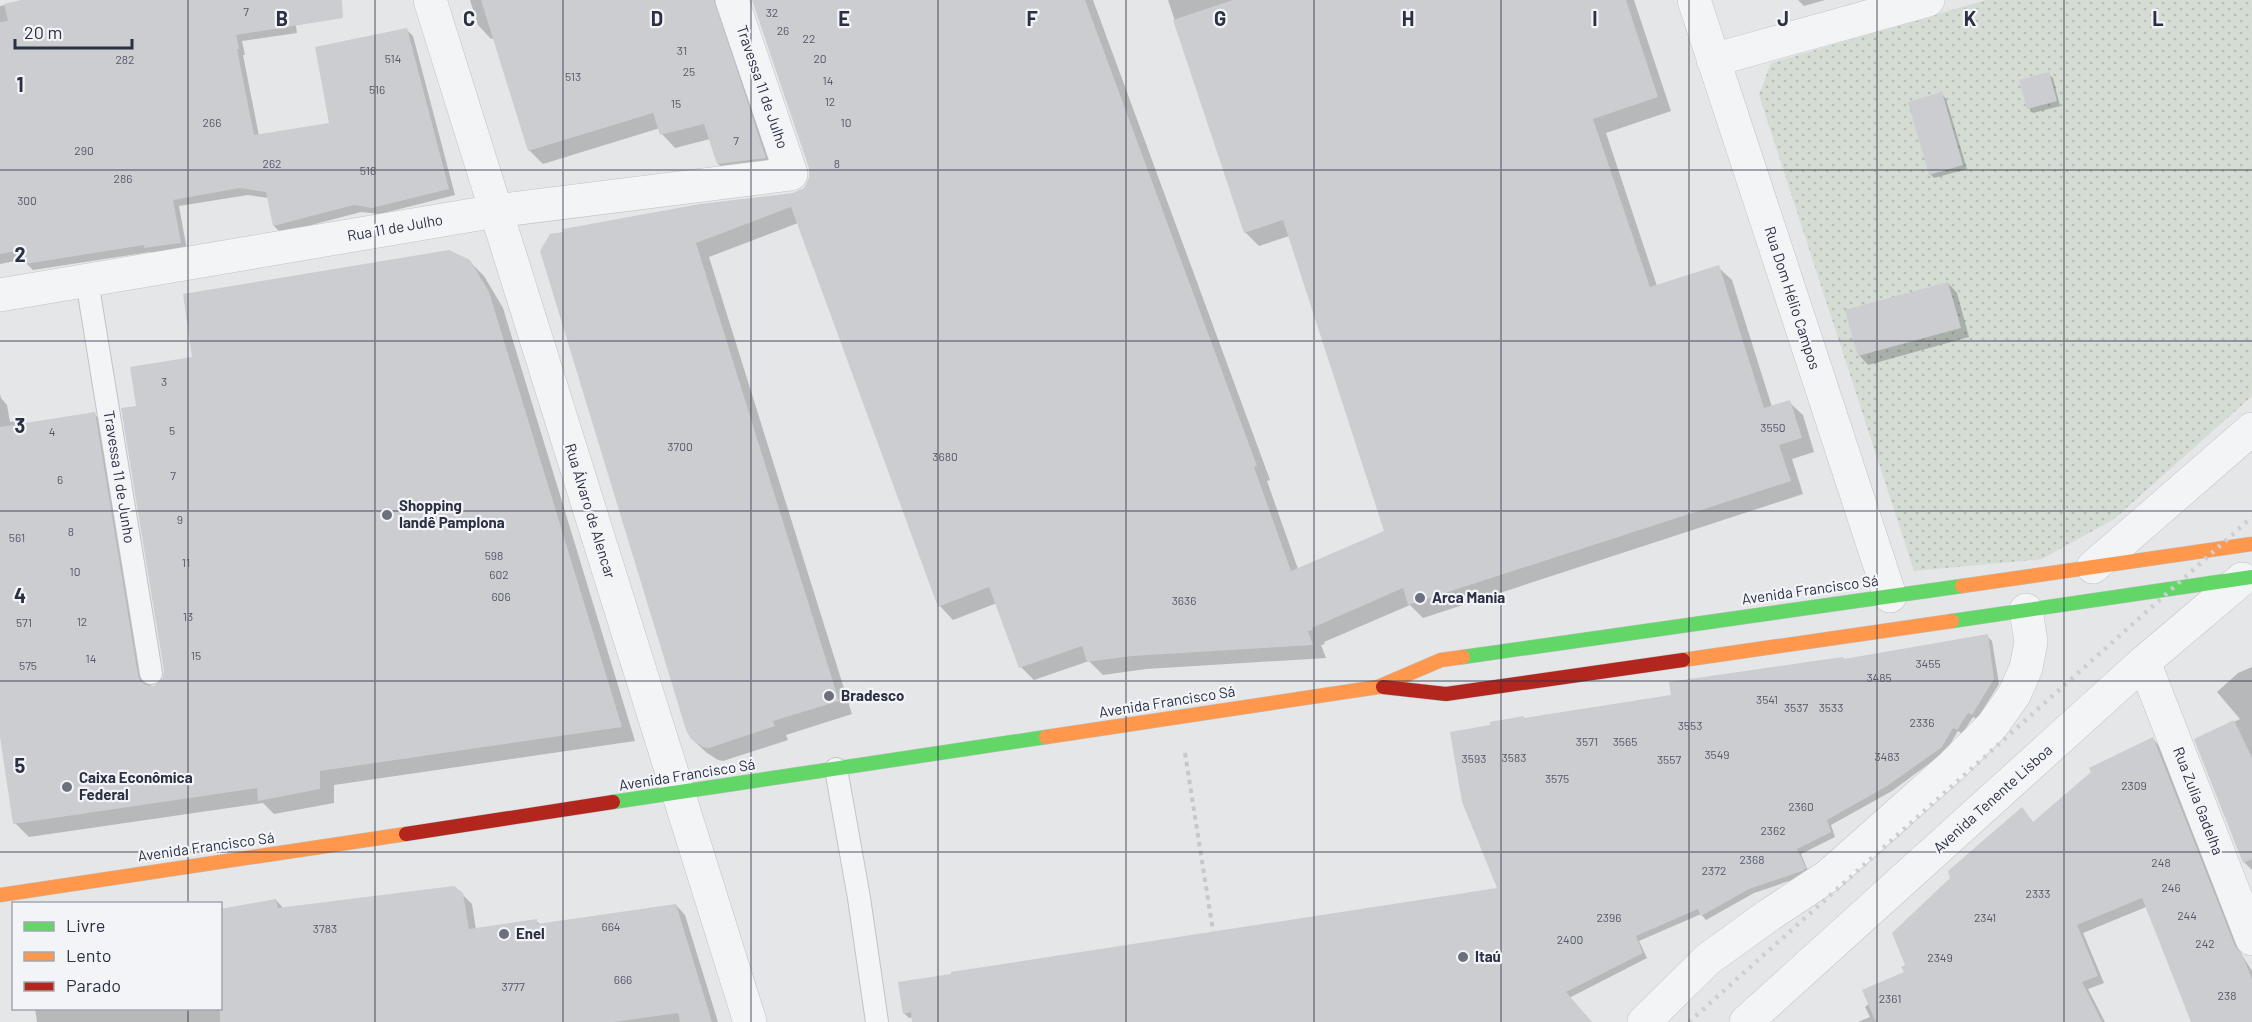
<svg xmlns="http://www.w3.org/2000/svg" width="2252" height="1022" font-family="Barlow,sans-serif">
	<defs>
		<pattern id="grass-dots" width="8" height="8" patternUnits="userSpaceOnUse" patternTransform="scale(1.5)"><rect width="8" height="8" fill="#d4dcd4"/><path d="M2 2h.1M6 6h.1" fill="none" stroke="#b6bdb7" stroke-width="1.8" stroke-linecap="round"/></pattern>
	</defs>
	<rect width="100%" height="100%" fill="#e4e6e8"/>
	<path fill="url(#grass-dots)" d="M 1986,0 L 2252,0 L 2252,396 L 2114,519 L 2042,559 L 1914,571 L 1759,95 L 1771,63 Z"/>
	<path fill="#0003" d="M 29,0 L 292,0 L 297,33 L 242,41 L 245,55 L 243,55 L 259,136 L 331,124 L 406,29 L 413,36 L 455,195 L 380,214 L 361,212 L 281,233 L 274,226 L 268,198 L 248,195 L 179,206 L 187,250 L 153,255 L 150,252 L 33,270 L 26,263 L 25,259 L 0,264 L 0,6 Z
		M 470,0 L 734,0 L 779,172 L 732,178 L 718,164 L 710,139 L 675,148 L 662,134 L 660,128 L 543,164 L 529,150 L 495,38 L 491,39 L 478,25 Z
		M 753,0 L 1093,0 L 1270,480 L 1267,481 L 1298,569 L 1386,532 L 1289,236 L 1259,246 L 1245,232 L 1168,0 L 1634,0 L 1671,111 L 1606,133 L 1657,286 L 1718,267 L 1732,280 L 1772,407 L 1789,402 L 1803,415 L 1814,452 L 1792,459 L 1803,494 L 1423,618 L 1410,605 L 1324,642 L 1325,644 L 1321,645 L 1326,658 L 1146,669 L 1103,675 L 1089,661 L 1034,680 L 1021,667 L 997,603 L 953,620 L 940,606 L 798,223 L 709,257 L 852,714 L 786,735 L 788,740 L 723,761 L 718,760 L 707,753 L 692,739 L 542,251 L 794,194 L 805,189 L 811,179 L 810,168 Z
		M 1798,0 L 1825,0 L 1804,6 Z
		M 2048,74 L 2053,78 L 2060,106 L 2033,113 L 2029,108 Z
		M 1942,94 L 1946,99 L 1967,169 L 1934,178 L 1930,174 Z
		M 469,261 L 484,276 L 503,308 L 635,741 L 334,785 L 334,803 L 274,814 L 263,803 L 29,837 L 15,823 L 0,699 L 0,394 L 1,398 L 7,405 L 10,422 L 15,421 L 19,425 L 94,414 L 109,428 L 151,688 L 153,688 L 165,679 L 138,407 L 194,358 Z
		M 1948,283 L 1957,293 L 1969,337 L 1868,365 L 1859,355 Z
		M 1987,636 L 1992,641 L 1999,684 L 1977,719 L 1973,717 L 1962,734 L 1958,731 L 1946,751 L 1892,791 L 1831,825 L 1835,837 L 1801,854 L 1809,873 L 1807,875 L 1754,893 L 1706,920 L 1701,914 L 1639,941 L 1647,958 L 1569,998 L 1590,1022 L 914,1022 L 913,1017 L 909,1018 L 904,1013 L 1499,889 L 1492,727 L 1523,717 L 1525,719 L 1673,696 L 1844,660 Z
		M 2252,667 L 2252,870 L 2244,862 L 2196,740 L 2240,719 L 2217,692 L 2238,673 Z
		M 2153,739 L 2160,747 L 2242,955 L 2252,971 L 2252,1022 L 2193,1022 L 2146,907 L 2083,933 L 2104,983 L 2088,989 L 2105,1022 L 1858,1022 L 1870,1017 L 1865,1007 L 1906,973 L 2022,809 L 2034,823 Z
		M 462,894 L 472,904 L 476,930 L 536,921 L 541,925 L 676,905 L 685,915 L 718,1022 L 37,1022 L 35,1008 L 220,1008 L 276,900 L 284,909 Z"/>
	<path fill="#cbcdd1" d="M 21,0 L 342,0 L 343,18 L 236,35 L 239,49 L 237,49 L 254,135 L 329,123 L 315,47 L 407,28 L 449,189 L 372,208 L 354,205 L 273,226 L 266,192 L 240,188 L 173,200 L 181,243 L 144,248 L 144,245 L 25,264 L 22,250 L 0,254 L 0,22 L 8,21 L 4,4 Z
		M 481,0 L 714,0 L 766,158 L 717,164 L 704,124 L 660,135 L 653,113 L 528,151 Z
		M 752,0 L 1085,0 L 1257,466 L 1254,467 L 1291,571 L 1384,531 L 1283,220 L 1244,233 L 1173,20 L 1233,0 L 1626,0 L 1658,97 L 1593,119 L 1650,287 L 1719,265 L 1764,408 L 1790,400 L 1802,438 L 1779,445 L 1791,481 L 1408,605 L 1403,588 L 1312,628 L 1313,630 L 1308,631 L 1313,645 L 1132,656 L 1087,662 L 1082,646 L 1019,668 L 989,587 L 938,607 L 791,207 L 696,243 L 839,701 L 773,721 L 775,726 L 709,748 L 703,747 L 691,739 L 686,730 L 540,251 L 550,234 L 563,232 L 563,229 L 700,204 L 793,193 L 804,188 L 809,178 L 809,168 Z
		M 2049,72 L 2057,101 L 2027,109 L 2019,80 Z
		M 1942,92 L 1963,165 L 1929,175 L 1908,102 Z
		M 449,250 L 470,260 L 489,292 L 622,727 L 320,771 L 320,789 L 258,801 L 257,788 L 13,824 L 0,737 L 0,427 L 95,412 L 138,675 L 140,681 L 146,685 L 154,686 L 163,678 L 164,671 L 121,408 L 136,406 L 130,367 L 192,357 L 183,294 Z
		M 1948,282 L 1961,328 L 1858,356 L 1845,310 Z
		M 1988,634 L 1994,679 L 1972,715 L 1968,713 L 1957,730 L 1953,728 L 1942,747 L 1887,786 L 1827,820 L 1831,832 L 1797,849 L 1806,868 L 1802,871 L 1749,889 L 1701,916 L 1698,909 L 1636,936 L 1643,953 L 1566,992 L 1592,1022 L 912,1022 L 911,1012 L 903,1014 L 898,982 L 951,974 L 951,972 L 1497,888 L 1462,802 L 1450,732 L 1490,725 L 1490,722 L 1524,716 L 1524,718 L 1671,695 L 1669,682 L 1843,657 L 1844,659 Z
		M 2234,720 L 2252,758 L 2252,859 L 2243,863 L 2194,739 Z
		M 2153,737 L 2235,946 L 2242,954 L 2252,979 L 2252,1022 L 2191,1022 L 2142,898 L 2077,925 L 2098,976 L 2082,982 L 2102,1022 L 1876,1022 L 1862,990 L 1904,972 L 1901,967 L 1905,965 L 1892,933 L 1950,878 L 1948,871 L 2022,807 L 2033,822 L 2091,772 L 2089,768 Z
		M 454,886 L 463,893 L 469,929 L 537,919 L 537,924 L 676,904 L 712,1022 L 680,1022 L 678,1013 L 614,1022 L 220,1022 L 220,909 L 276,899 L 278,908 Z"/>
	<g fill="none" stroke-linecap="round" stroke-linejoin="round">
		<defs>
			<path id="lane" d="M 87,281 L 151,673
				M 836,769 L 859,898 L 877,1022"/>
			<path id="street" d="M 430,0 L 750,1022
				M 1694,0 L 1890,596
				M 1713,60 L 1928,0
				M 0,295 L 496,211 L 791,174 L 732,0
				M 2093,567 L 2252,429
				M 2144,662 L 2252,939
				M 1644,1022 L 1708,959 L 1769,915 L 1828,876 L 1952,766 L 1992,726 L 2014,695 L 2026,668 L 2031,642 L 2026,610
				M 1746,1022 L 2144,662 L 2242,579"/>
			<path id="fast" d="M 1952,621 L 2252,577
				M 1463,657 L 1962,586
				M 613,802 L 1046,737"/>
			<path id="slow" d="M 1962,586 L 2252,544
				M 1683,660 L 1952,621
				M 1046,737 L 1378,687 L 1441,660 L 1463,657
				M 0,895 L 406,834"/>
			<path id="jam" d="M 1383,687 L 1446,694 L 1683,660
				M 406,834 L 613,802"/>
		</defs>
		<use href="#lane" stroke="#c1c3c6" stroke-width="24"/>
		<use href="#street" stroke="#c1c3c6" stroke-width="34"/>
		<use href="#fast" stroke="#c1c3c6" stroke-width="15"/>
		<use href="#slow" stroke="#c1c3c6" stroke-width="15"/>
		<use href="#jam" stroke="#c1c3c6" stroke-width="15"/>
		<path stroke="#c6c7cc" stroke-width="4" stroke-dasharray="4.5 4.5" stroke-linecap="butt" d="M 1185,753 L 1213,931"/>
		<use href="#lane" stroke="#f3f4f6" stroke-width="22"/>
		<use href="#street" stroke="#f3f4f6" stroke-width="33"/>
		<use href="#fast" stroke="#63d668" stroke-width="14"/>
		<use href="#slow" stroke="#ff974d" stroke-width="14"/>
		<use href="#jam" stroke="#b3261e" stroke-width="14"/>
		<path stroke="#cdced1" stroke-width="4.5" stroke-dasharray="3 6" stroke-linecap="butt" d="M 1689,1022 L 2252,517"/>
	</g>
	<path fill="none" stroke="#2b3042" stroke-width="1.5" stroke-opacity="0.55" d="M 188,0 L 188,904M 375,0 L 375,1022M 563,0 L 563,1022M 751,0 L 751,1022M 938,0 L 938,1022M 1126,0 L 1126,1022M 1314,0 L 1314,1022M 1501,0 L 1501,1022M 1689,0 L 1689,1022M 1877,0 L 1877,1022M 2064,0 L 2064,1022M 0,170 L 2252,170M 0,341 L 2252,341M 0,511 L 2252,511M 0,681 L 2252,681M 0,852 L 2252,852M 188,1008 L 188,1022"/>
	<g fill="#6c707c" stroke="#f2f4f8" stroke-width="2">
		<circle cx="387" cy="515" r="6"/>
		<circle cx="1420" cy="598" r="6"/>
		<circle cx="829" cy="696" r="6"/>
		<circle cx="67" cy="787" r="6"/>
		<circle cx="504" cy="934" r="6"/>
		<circle cx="1463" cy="957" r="6"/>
	</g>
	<g text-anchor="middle" stroke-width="4.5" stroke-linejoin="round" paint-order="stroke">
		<g font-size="12" fill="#555967">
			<text x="246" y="16">7</text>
			<text x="772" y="17">32</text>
			<text x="783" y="35">26</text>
			<text x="809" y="43">22</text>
			<text x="682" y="55">31</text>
			<text x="393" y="63">514</text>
			<text x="820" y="63">20</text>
			<text x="125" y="64">282</text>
			<text x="689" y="76">25</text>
			<text x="573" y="81">513</text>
			<text x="828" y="85">14</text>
			<text x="377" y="94">516</text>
			<text x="830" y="106">12</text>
			<text x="676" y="108">15</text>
			<text x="212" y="127">266</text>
			<text x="846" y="127">10</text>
			<text x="736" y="145">7</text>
			<text x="84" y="155">290</text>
			<text x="272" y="168">262</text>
			<text x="837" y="168">8</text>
			<text x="368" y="175">518</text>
			<text x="123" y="183">286</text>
			<text x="27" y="205">300</text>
			<text x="164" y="386">3</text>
			<text x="1773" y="432">3550</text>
			<text x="172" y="435">5</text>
			<text x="52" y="436">4</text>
			<text x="680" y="451">3700</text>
			<text x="945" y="461">3680</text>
			<text x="173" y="480">7</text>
			<text x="60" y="484">6</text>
			<text x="180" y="524">9</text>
			<text x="71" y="536">8</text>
			<text x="17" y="542">561</text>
			<text x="494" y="560">598</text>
			<text x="186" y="567">11</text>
			<text x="75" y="576">10</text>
			<text x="499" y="579">602</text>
			<text x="501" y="601">606</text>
			<text x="1184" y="605">3636</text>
			<text x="188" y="621">13</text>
			<text x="82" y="626">12</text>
			<text x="24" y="627">571</text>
			<text x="196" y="660">15</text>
			<text x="91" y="663">14</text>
			<text x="1928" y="668">3455</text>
			<text x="28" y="670">575</text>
			<text x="1879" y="682">3485</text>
			<text x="1767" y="704">3541</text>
			<text x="1796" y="712">3537</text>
			<text x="1831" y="712">3533</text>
			<text x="1922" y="727">2336</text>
			<text x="1690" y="730">3553</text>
			<text x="1587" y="746">3571</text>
			<text x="1625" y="746">3565</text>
			<text x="1717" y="759">3549</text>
			<text x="1887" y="761">3483</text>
			<text x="1514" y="762">3583</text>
			<text x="1474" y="763">3593</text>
			<text x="1669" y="764">3557</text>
			<text x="1557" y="783">3575</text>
			<text x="2134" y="790">2309</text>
			<text x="1801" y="811">2360</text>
			<text x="1773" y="835">2362</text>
			<text x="1752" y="864">2368</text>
			<text x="2161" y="867">248</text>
			<text x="1714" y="875">2372</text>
			<text x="2171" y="892">246</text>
			<text x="2038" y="898">2333</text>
			<text x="2187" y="920">244</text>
			<text x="1609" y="922">2396</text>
			<text x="1985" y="922">2341</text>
			<text x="611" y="931">664</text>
			<text x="325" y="933">3783</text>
			<text x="1570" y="944">2400</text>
			<text x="2205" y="948">242</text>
			<text x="1940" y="962">2349</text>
			<text x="623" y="984">666</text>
			<text x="513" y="991">3777</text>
			<text x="2227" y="1000">238</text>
			<text x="1890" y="1003">2361</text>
		</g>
		<g font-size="15" fill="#2b3042" stroke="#f2f4f8">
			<text transform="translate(762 87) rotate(71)" y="5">Travessa 11 de Julho</text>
			<text transform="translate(395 228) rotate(-10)" y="5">Rua 11 de Julho</text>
			<text transform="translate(1792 298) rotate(72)" y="5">Rua Dom Hélio Campos</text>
			<text transform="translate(119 477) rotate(81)" y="5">Travessa 11 de Junho</text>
			<text transform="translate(590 511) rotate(73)" y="5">Rua Álvaro de Alencar</text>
			<text transform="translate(1810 590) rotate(-8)" y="5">Avenida Francisco Sá</text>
			<text transform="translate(1167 702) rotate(-9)" y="5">Avenida Francisco Sá</text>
			<text transform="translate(687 775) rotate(-9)" y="5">Avenida Francisco Sá</text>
			<text transform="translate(1993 799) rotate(-42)" y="5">Avenida Tenente Lisboa</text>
			<text transform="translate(2198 801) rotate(69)" y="5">Rua Zulia Gadelha</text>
			<text transform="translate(206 847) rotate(-8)" y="5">Avenida Francisco Sá</text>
		</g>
		<g font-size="15" font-weight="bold" fill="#2b3042" stroke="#f2f4f8" text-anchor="start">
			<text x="399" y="511">Shopping<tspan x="399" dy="17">Iandê Pamplona</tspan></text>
			<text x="1432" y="603">Arca Mania</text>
			<text x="841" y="701">Bradesco</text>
			<text x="79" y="783">Caixa Econômica<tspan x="79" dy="17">Federal</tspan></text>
			<text x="516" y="939">Enel</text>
			<text x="1475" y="962">Itaú</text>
		</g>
	</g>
	<g font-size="20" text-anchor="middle" font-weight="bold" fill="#2b3042" stroke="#f2f4f8" stroke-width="4.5" stroke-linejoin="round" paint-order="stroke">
		<text x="282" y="26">B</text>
		<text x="469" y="26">C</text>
		<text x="657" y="26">D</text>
		<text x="844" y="26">E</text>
		<text x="1032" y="26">F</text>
		<text x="1220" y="26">G</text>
		<text x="1408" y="26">H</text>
		<text x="1595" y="26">I</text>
		<text x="1783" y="26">J</text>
		<text x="1970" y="26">K</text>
		<text x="2158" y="26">L</text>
		<text x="20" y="92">1</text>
		<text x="20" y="262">2</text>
		<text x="20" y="433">3</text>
		<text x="20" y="603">4</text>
		<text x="20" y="773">5</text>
	</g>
	<rect x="12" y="902" width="210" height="108" fill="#f2f4f8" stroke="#a2a6af" stroke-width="1.5"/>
	<rect x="24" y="922" width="30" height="9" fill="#63d668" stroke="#a2a6af" stroke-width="1.5"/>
	<text x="66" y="932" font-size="18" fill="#2b3042">Livre</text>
	<rect x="24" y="952" width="30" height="9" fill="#ff974d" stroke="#a2a6af" stroke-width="1.5"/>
	<text x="66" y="962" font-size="18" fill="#2b3042">Lento</text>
	<rect x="24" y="982" width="30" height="9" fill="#b3261e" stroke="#a2a6af" stroke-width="1.5"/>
	<text x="66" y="992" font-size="18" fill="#2b3042">Parado</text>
	<path d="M15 39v9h117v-9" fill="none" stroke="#2b3042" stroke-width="3"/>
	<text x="24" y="39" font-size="18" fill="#2b3042" stroke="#f2f4f8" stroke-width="4.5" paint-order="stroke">20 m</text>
</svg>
